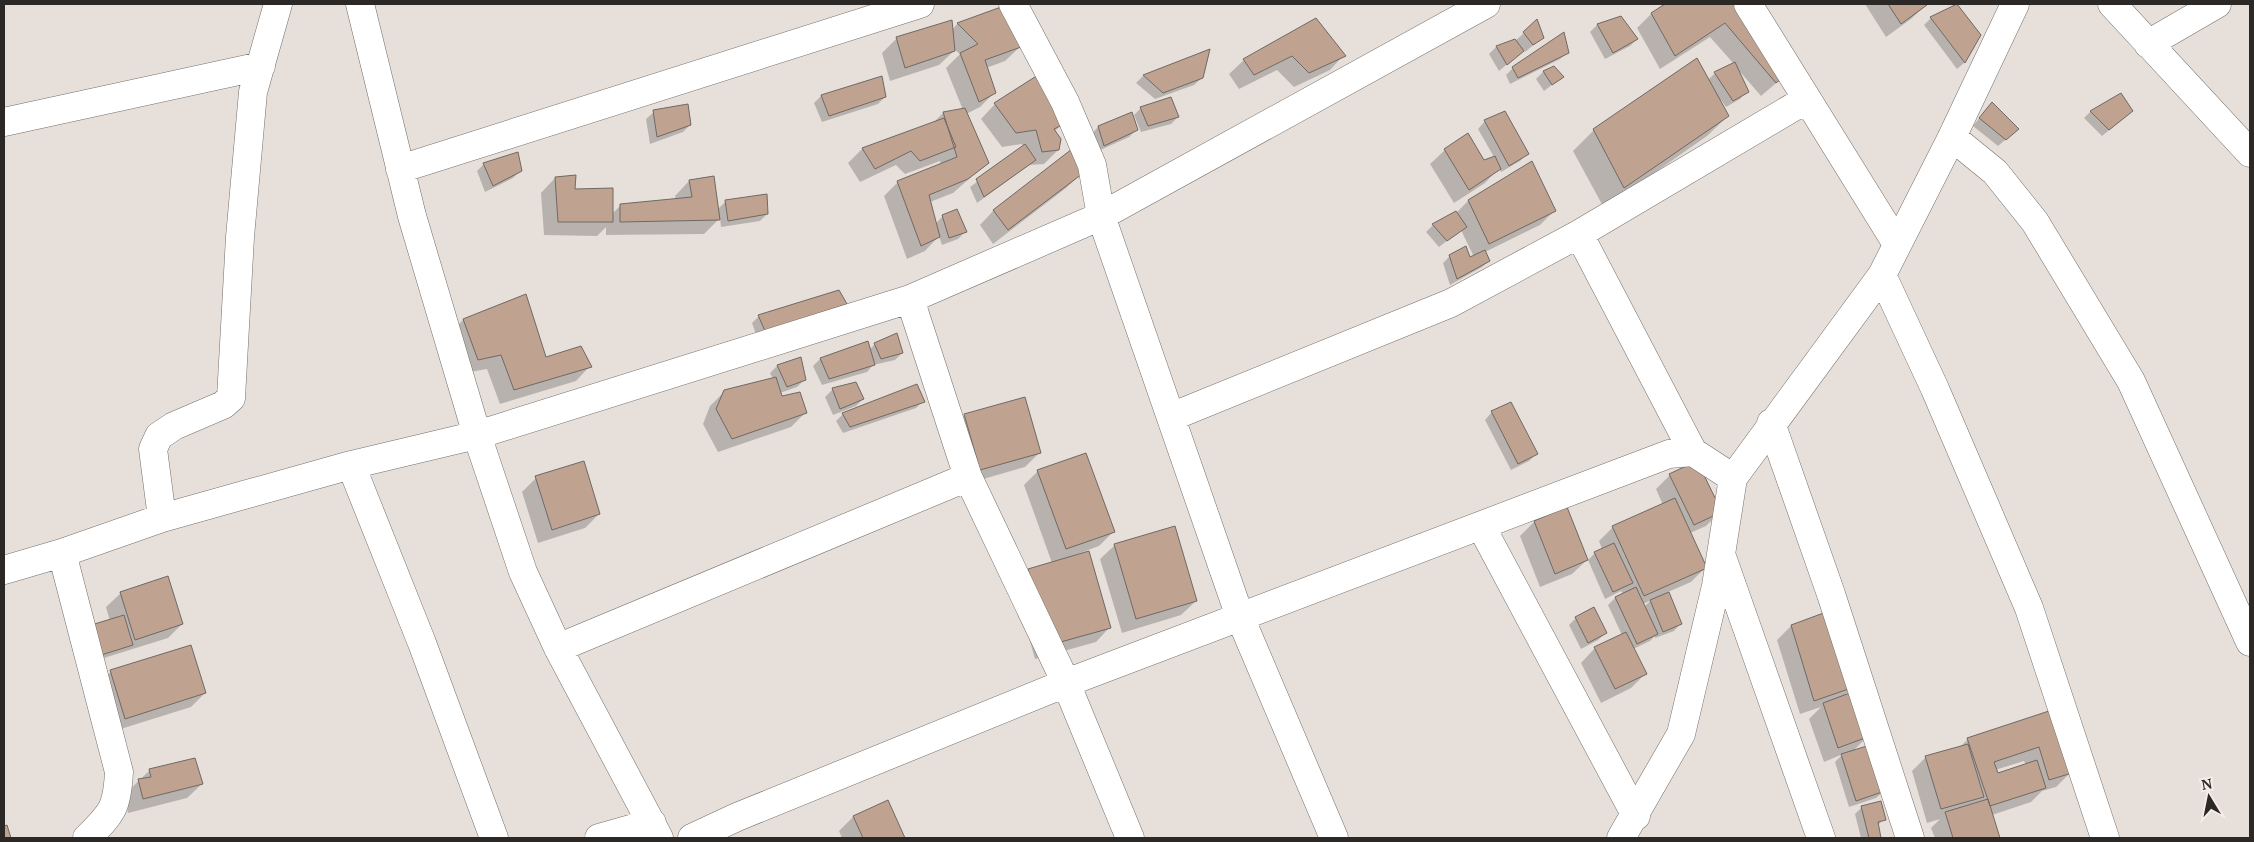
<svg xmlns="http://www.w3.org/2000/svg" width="2254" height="842" font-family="'PT Serif',serif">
	<rect width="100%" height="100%" fill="#e7dfda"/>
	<path fill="#0003" fill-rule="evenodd" d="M 1667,4 L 1740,4 L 1789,72 L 1761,96 L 1736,67 L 1747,91 L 1740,99 L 1726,107 L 1721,100 L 1720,101 L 1728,116 L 1707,136 L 1604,208 L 1573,151 L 1594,130 L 1708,80 L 1715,73 L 1734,64 L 1710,37 L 1660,69 L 1637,28 L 1651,14 Z
		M 1865,4 L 1925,4 L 1926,5 L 1911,19 L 1886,37 Z
		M 1001,9 L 1020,47 L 1005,61 L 986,68 L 994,93 L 980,107 L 966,114 L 987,163 L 953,193 L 930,202 L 936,223 L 943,216 L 965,232 L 958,239 L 942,245 L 939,236 L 925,251 L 907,259 L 884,196 L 898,182 L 941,165 L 940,161 L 905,174 L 896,165 L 860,182 L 848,163 L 862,149 L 933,123 L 943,113 L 963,110 L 946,68 L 960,54 L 955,50 L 939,65 L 890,81 L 882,53 L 897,38 L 952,30 L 957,24 Z
		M 1621,17 L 1637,39 L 1630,46 L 1605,59 L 1590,32 L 1597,25 Z
		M 1931,18 L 1979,36 L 1964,63 L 1957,69 L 1924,25 Z
		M 1316,19 L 1344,55 L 1330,70 L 1294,87 L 1277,70 L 1239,89 L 1229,74 L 1244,60 Z
		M 1524,33 L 1542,38 L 1525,52 L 1524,50 L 1499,71 L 1489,54 L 1496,47 L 1515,41 Z
		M 1208,51 L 1202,78 L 1194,85 L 1155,99 L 1136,83 L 1143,76 Z
		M 1568,52 L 1560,59 L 1510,84 L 1506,75 L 1513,68 Z
		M 1554,67 L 1562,77 L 1544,91 L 1536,79 L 1543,72 Z
		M 1037,77 L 1063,123 L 1054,132 L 1058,150 L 1044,164 L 1029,165 L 977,203 L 970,187 L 1023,148 L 1022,144 L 1002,147 L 981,119 L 995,104 Z
		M 2120,94 L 2124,118 L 2102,136 L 2084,118 L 2090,112 Z
		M 821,96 L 885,97 L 878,104 L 822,122 L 814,103 Z
		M 1141,108 L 1178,117 L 1171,124 L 1141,132 L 1134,115 Z
		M 1985,111 L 2018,129 L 1998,146 L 1973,126 Z
		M 654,112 L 690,125 L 683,132 L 650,144 L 646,119 Z
		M 1131,114 L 1136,130 L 1129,137 L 1096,152 L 1091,135 L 1098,127 Z
		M 1485,121 L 1527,154 L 1520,161 L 1501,172 L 1499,168 L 1485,183 L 1454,203 L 1430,164 L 1445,150 L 1484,162 L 1494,157 L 1478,129 Z
		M 1532,163 L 1554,211 L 1540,225 L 1485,252 L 1489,260 L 1482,267 L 1450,285 L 1443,263 L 1450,256 L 1470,259 L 1474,257 L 1461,230 L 1439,247 L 1426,232 L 1433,225 L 1456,213 L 1468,201 Z
		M 484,164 L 520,171 L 513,178 L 485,192 L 477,171 Z
		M 1081,174 L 1066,188 L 993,244 L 980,225 L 994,210 Z
		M 555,178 L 612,214 L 620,206 L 676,200 L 675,196 L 689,181 L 717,210 L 726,201 L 767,214 L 760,221 L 721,227 L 720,218 L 704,234 L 606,235 L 606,227 L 597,236 L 544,235 L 541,193 Z
		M 845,304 L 838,311 L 757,337 L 752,323 L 759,316 Z
		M 463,320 L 545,358 L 590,366 L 576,381 L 500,404 L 487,369 L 464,373 L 449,334 Z
		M 875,344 L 902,353 L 895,360 L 873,365 L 867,372 L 822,385 L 813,366 L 820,359 L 869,350 Z
		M 800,358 L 804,380 L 797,387 L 780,393 L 781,397 L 806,412 L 791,427 L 718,452 L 703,424 L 710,406 L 725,391 L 773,379 L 770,373 L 777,366 Z
		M 855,384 L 863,399 L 856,406 L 833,415 L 825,397 L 832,390 Z
		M 923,401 L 916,408 L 843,433 L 836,421 L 843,414 Z
		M 1492,412 L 1536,454 L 1529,461 L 1511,470 L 1485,420 Z
		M 965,415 L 1040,452 L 1025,467 L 966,484 L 951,430 Z
		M 1038,471 L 1113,532 L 1099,546 L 1075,555 L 1110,627 L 1096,642 L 1035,659 L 1014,585 L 1028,570 L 1052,563 L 1024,485 Z
		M 1670,475 L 1720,512 L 1706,526 L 1690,533 L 1705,568 L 1691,582 L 1668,592 L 1681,623 L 1674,631 L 1655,638 L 1655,636 L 1650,641 L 1633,649 L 1645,674 L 1631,688 L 1601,703 L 1581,663 L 1595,648 L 1622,635 L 1608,605 L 1615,598 L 1623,594 L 1621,591 L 1605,599 L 1588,560 L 1595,553 L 1602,549 L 1599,541 L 1613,527 L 1663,505 L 1656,489 ZM 1651,600 L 1644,607 L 1643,604 Z
		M 536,478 L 599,514 L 585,528 L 538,543 L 522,492 Z
		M 1534,522 L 1587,560 L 1572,574 L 1540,587 L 1520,536 Z
		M 1115,545 L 1196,601 L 1181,615 L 1122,633 L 1100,559 Z
		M 121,593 L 182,624 L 168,638 L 91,662 L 110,621 L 106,607 Z
		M 1576,618 L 1606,633 L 1598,640 L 1581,649 L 1569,625 Z
		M 1791,626 L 1855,685 L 1843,697 L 1868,736 L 1852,752 L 1884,791 L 1876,798 L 1849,807 L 1835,762 L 1843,754 L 1824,762 L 1809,719 L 1821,707 L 1800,714 L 1777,640 Z
		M 111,672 L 205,693 L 191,707 L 111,732 L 96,686 Z
		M 2051,712 L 2071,772 L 2056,787 L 2042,791 L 2031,802 L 1992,815 L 1999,838 L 1935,838 L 1931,828 L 1940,819 L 1927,823 L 1912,771 L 1926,757 L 1959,748 L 1968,739 ZM 2024,761 L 2026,765 L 1997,775 L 1995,770 Z
		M 150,770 L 202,784 L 187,798 L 128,813 L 125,794 Z
		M 887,802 L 903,838 L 842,838 L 839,831 L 853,817 Z
		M 1862,807 L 1884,819 L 1877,826 L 1880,838 L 1861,838 L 1855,814 Z"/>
	<path fill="#bfa390" stroke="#6f6864" d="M 1665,4 L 1742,4 L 1790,72 L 1776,83 L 1725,23 L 1675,56 L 1651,13 Z
		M 1888,4 L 1926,4 L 1927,5 L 1901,24 Z
		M 1957,4 L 1981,35 L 1965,63 L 1930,17 Z
		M 1001,7 L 1021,47 L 985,60 L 996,93 L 979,102 L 960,53 L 978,44 L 957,23 Z
		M 1621,16 L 1638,39 L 1613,53 L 1597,24 Z
		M 1316,18 L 1346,56 L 1309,73 L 1292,56 L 1254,75 L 1243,59 Z
		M 1537,19 L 1544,38 L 1533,45 L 1523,32 Z
		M 952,20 L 955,51 L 905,68 L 896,37 Z
		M 1564,32 L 1569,53 L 1518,78 L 1512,67 Z
		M 1515,39 L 1524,51 L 1507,65 L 1496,46 Z
		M 1210,49 L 1203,78 L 1163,93 L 1143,75 Z
		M 1697,58 L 1729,116 L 1624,188 L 1593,129 Z
		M 1735,62 L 1749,92 L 1733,101 L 1714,72 Z
		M 1554,66 L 1564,77 L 1552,85 L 1543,71 Z
		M 1038,75 L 1064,124 L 1054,129 L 1061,139 L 1059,150 L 1042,152 L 1036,130 L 1016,133 L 994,103 Z
		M 882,76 L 886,97 L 829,116 L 821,95 Z
		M 2121,93 L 2133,111 L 2109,130 L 2090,111 Z
		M 1171,97 L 1179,117 L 1148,126 L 1140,107 Z
		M 1992,102 L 2019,129 L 2006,140 L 1979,118 Z
		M 688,104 L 691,125 L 657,137 L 653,110 Z
		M 965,108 L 989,163 L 968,179 L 929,195 L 940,237 L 921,246 L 897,181 L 957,157 L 943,112 Z
		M 1505,111 L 1529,154 L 1509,166 L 1484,120 Z
		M 1132,112 L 1138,130 L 1104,146 L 1098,126 Z
		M 944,118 L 956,147 L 920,161 L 911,151 L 875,169 L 862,148 Z
		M 1468,133 L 1484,160 L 1495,156 L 1501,169 L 1469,190 L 1444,149 Z
		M 1025,144 L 1036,160 L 984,197 L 976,179 Z
		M 1072,149 L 1082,174 L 1008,230 L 993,210 Z
		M 518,152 L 522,171 L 493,186 L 483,163 Z
		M 1532,161 L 1556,211 L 1489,244 L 1468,200 Z
		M 576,175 L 575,189 L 613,188 L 613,222 L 558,222 L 555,177 Z
		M 714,176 L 720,220 L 620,222 L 620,204 L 692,197 L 689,180 Z
		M 767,194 L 768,214 L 728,221 L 725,200 Z
		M 957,209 L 967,232 L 949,238 L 942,215 Z
		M 1456,211 L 1467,227 L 1447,241 L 1432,224 Z
		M 1466,246 L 1470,257 L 1485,250 L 1490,261 L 1457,279 L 1449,255 Z
		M 839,290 L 847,304 L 765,331 L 758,315 Z
		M 526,294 L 546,357 L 581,346 L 592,367 L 514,390 L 501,355 L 478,360 L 463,319 Z
		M 897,333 L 903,353 L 881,359 L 874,343 Z
		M 868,341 L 875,365 L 829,379 L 820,358 Z
		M 801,357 L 806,380 L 787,387 L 777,365 Z
		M 776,377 L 782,396 L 800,392 L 807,413 L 732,439 L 716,409 L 724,390 Z
		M 856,382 L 864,399 L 840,409 L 832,388 Z
		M 917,384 L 925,402 L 850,427 L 842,413 Z
		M 1025,397 L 1041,453 L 980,470 L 964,414 Z
		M 1511,402 L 1538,454 L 1518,464 L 1491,411 Z
		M 1086,453 L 1115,532 L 1066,549 L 1037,470 Z
		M 584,461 L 600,514 L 552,530 L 535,476 Z
		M 1697,461 L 1722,512 L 1694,525 L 1669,474 Z
		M 1675,498 L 1707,568 L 1644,596 L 1612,526 Z
		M 1567,507 L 1588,560 L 1555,574 L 1534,521 Z
		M 1175,526 L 1197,601 L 1136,619 L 1114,544 Z
		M 1614,543 L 1633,583 L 1613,592 L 1594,552 Z
		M 1089,551 L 1111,628 L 1050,645 L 1028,569 Z
		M 168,576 L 183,624 L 135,640 L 120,592 Z
		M 1636,587 L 1658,634 L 1637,644 L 1615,597 Z
		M 1669,592 L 1682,624 L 1663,632 L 1650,600 Z
		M 1594,607 L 1607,633 L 1588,643 L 1575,617 Z
		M 1829,611 L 1857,686 L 1814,701 L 1791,625 Z
		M 124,615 L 133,645 L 98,656 L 88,626 Z
		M 1626,632 L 1647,674 L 1615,689 L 1594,647 Z
		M 191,645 L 206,693 L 125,719 L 110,670 Z
		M 1855,691 L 1870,736 L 1838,748 L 1823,703 Z
		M 2052,710 L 2072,773 L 2049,780 L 2039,747 L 1994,762 L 1998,773 L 2037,760 L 2046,788 L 1990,806 L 1967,738 Z
		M 1968,744 L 1984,797 L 1941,809 L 1925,756 Z
		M 1870,745 L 1885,791 L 1856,801 L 1841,754 Z
		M 195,758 L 203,784 L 143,799 L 138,779 L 151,777 L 149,769 Z
		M 1988,799 L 2000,838 L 1953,838 L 1945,812 Z
		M 888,800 L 905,838 L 863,838 L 853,816 Z
		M 1881,801 L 1886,820 L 1878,822 L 1881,838 L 1869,838 L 1861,806 Z
		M 7,825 L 11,838 L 4,838 L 4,826 Z"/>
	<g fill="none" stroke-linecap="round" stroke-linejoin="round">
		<defs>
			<path id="street" d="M 360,4 L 412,216 L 477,435 L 523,572 L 558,648 L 659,838
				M 1013,4 L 1065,102 L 1092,165 L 1101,216 L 1240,617 L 1334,838
				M 1748,4 L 1897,244
				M 2112,4 L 2250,153
				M 2148,44 L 2217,4
				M 4,122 L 261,66
				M 1952,137 L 1995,172 L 2035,222 L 2131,381 L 2250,642
				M 400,169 L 920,4
				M 1579,234 L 1693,452
				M 1882,275 L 1935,389 L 2029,608 L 2105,838
				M 910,299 L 968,477 L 1066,683 L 1130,838
				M 1171,417 L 1451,303 L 1579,234 L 1807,99
				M 1771,423 L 1831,594 L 1910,838
				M 351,465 L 422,643 L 494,838
				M 162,518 L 153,449 L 159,436 L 174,426 L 223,405 L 231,398 L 240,237 L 253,92 L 278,4
				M 1481,526 L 1636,816
				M 62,553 L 119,772 C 117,809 112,813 87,838
				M 1722,557 L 1821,838
				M 4,570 L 62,553 L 162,518 L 351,465 L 477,435 L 910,299 L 1101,216 L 1486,4
				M 558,648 L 968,477
				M 599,838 L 652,823
				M 692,838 L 737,817 L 1066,683 L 1669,454 L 1693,452 L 1733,478
				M 1621,838 L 1681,734 L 1716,586 L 1733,478 L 1882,275 L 1952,137 L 2015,4"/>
		</defs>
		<use href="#street" stroke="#756f6a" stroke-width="29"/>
		<use href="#street" stroke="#fff" stroke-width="28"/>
	</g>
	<rect width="2254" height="842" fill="none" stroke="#2b2826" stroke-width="10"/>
	<g transform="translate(2209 797) rotate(350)" stroke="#f4ede8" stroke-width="4" paint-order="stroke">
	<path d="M0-4L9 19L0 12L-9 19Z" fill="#2b2826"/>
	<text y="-8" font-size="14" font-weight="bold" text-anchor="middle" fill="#2b2826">N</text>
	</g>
</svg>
